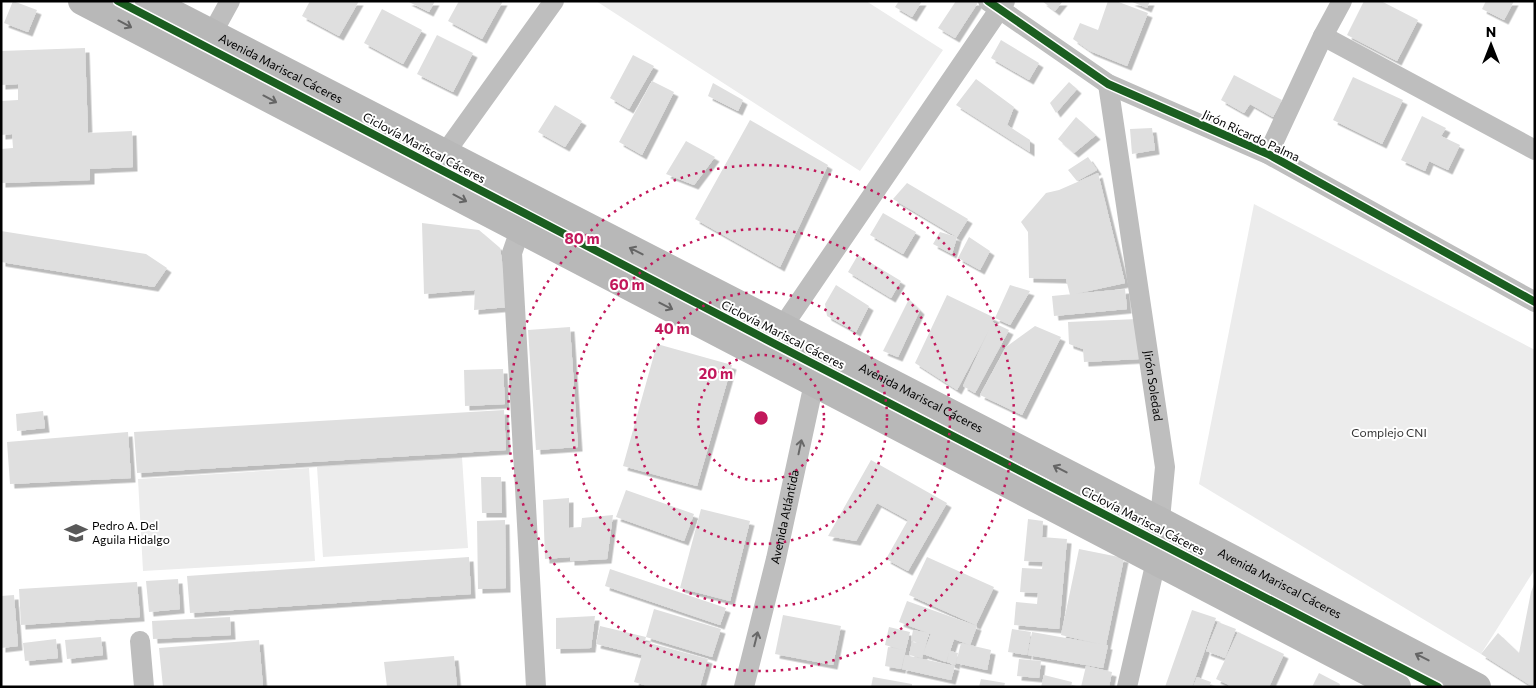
<svg xmlns="http://www.w3.org/2000/svg" width="1536" height="688" font-family="Commissioner,sans-serif">
	<defs>
		<filter id="shadow"><feDropShadow dx="4.5" dy="4.5" stdDeviation="0" flood-color="#0004"/></filter>
	</defs>
	<rect width="100%" height="100%" fill="#fff"/>
	<path fill="#ececec" d="M 596,1 L 866,1 L 943,50 L 860,171 Z
		M 1254,204 L 1535,350 L 1535,569 L 1481,654 L 1199,484 Z
		M 462,457 L 468,548 L 323,557 L 317,467 Z
		M 309,468 L 315,561 L 143,571 L 138,479 Z"/>
	<path fill="#dfdfdf" filter="url(#shadow)" d="M 13,1 L 37,10 L 28,32 L 4,23 Z
		M 310,1 L 359,1 L 339,36 L 302,16 Z
		M 407,1 L 435,1 L 429,12 Z
		M 459,1 L 503,1 L 482,39 L 448,21 Z
		M 899,1 L 922,1 L 912,17 L 895,7 Z
		M 956,1 L 979,1 L 955,38 L 938,28 Z
		M 1042,1 L 1063,1 L 1055,11 Z
		M 1108,1 L 1116,1 L 1148,13 L 1127,66 L 1090,51 L 1073,39 L 1080,23 L 1098,30 Z
		M 1130,1 L 1150,1 L 1147,8 Z
		M 1364,1 L 1381,1 L 1418,20 L 1397,61 L 1347,35 Z
		M 1486,1 L 1514,1 L 1504,20 L 1482,9 Z
		M 382,9 L 422,30 L 403,64 L 364,43 Z
		M 437,35 L 473,53 L 453,92 L 417,74 Z
		M 1001,40 L 1039,63 L 1029,80 L 991,58 Z
		M 85,48 L 88,133 L 132,131 L 133,167 L 90,169 L 90,180 L 1,183 L 1,149 L 13,148 L 12,134 L 1,135 L 1,101 L 18,100 L 18,84 L 1,85 L 1,51 Z
		M 633,55 L 654,66 L 629,109 L 610,98 Z
		M 1234,75 L 1282,100 L 1273,117 L 1250,104 L 1244,113 L 1221,100 Z
		M 1353,77 L 1403,100 L 1382,144 L 1333,120 Z
		M 976,79 L 1014,107 L 1007,125 L 1030,140 L 1030,152 L 956,105 Z
		M 652,81 L 674,92 L 642,155 L 619,142 Z
		M 1069,82 L 1077,89 L 1056,113 L 1050,103 Z
		M 713,83 L 743,100 L 738,111 L 708,96 Z
		M 555,105 L 582,121 L 565,147 L 538,132 Z
		M 1422,116 L 1446,128 L 1441,136 L 1460,145 L 1448,170 L 1429,161 L 1425,171 L 1401,160 Z
		M 1076,117 L 1096,135 L 1074,153 L 1058,139 Z
		M 750,120 L 828,165 L 780,267 L 695,219 Z
		M 1152,128 L 1155,150 L 1132,154 L 1130,129 Z
		M 686,141 L 715,157 L 694,185 L 666,174 Z
		M 1088,157 L 1097,170 L 1077,181 L 1068,170 Z
		M 1098,173 L 1125,283 L 1070,295 L 1066,279 L 1029,278 L 1028,232 L 1021,222 L 1046,193 L 1059,190 Z
		M 907,183 L 968,219 L 957,237 L 893,199 Z
		M 883,213 L 916,232 L 903,254 L 870,235 Z
		M 422,223 L 479,230 L 500,248 L 509,307 L 474,310 L 475,290 L 424,294 Z
		M 1,231 L 146,254 L 167,268 L 154,287 L 1,262 Z
		M 940,232 L 957,237 L 952,254 L 933,244 Z
		M 969,237 L 990,251 L 980,270 L 958,258 Z
		M 858,255 L 901,281 L 891,298 L 848,272 Z
		M 836,285 L 869,306 L 856,332 L 827,316 L 825,304 Z
		M 1010,285 L 1030,291 L 1010,325 L 995,318 Z
		M 1125,289 L 1127,309 L 1054,316 L 1052,296 Z
		M 947,295 L 995,318 L 992,322 L 1009,330 L 975,393 L 963,386 L 989,330 L 957,390 L 915,363 Z
		M 909,299 L 920,310 L 898,357 L 883,351 Z
		M 1137,319 L 1139,359 L 1084,362 L 1083,349 L 1069,344 L 1068,322 Z
		M 1035,326 L 1061,337 L 1022,415 L 980,395 L 1006,347 Z
		M 570,327 L 578,447 L 536,450 L 528,330 Z
		M 657,344 L 732,365 L 697,486 L 623,466 Z
		M 503,369 L 505,404 L 465,406 L 464,370 Z
		M 504,410 L 506,450 L 137,473 L 134,432 Z
		M 43,411 L 45,428 L 17,431 L 16,414 Z
		M 128,432 L 131,478 L 10,484 L 7,442 Z
		M 871,460 L 947,503 L 908,571 L 886,559 L 908,520 L 877,503 L 856,541 L 828,536 Z
		M 481,477 L 501,477 L 502,513 L 482,513 Z
		M 626,490 L 694,514 L 684,541 L 616,517 Z
		M 569,498 L 569,528 L 581,527 L 582,518 L 613,515 L 607,559 L 570,561 L 570,557 L 545,559 L 543,500 Z
		M 701,509 L 750,521 L 730,601 L 680,588 Z
		M 1028,519 L 1043,521 L 1042,537 L 1067,539 L 1059,629 L 1014,625 L 1016,602 L 1037,604 L 1038,593 L 1020,592 L 1022,568 L 1042,569 L 1043,562 L 1024,561 Z
		M 505,520 L 506,588 L 478,589 L 477,521 Z
		M 1079,549 L 1124,558 L 1106,645 L 1108,645 L 1103,668 L 1028,655 L 1032,632 L 1100,644 L 1061,635 Z
		M 469,557 L 471,594 L 190,613 L 187,576 Z
		M 927,557 L 994,587 L 976,625 L 909,595 Z
		M 610,569 L 726,608 L 720,625 L 605,586 Z
		M 178,579 L 180,609 L 149,612 L 146,581 Z
		M 137,582 L 140,617 L 21,625 L 19,589 Z
		M 1535,582 L 1535,687 L 1533,687 L 1481,654 L 1498,633 L 1519,653 L 1531,592 Z
		M 14,595 L 18,646 L 1,648 L 1,596 Z
		M 907,601 L 977,626 L 970,645 L 954,639 L 950,651 L 958,653 L 955,665 L 947,662 L 949,653 L 946,662 L 923,654 L 931,634 L 899,622 Z
		M 654,609 L 721,629 L 712,657 L 646,637 L 643,649 L 646,642 L 708,659 L 700,687 L 651,687 L 634,682 L 642,655 L 596,644 L 600,626 L 646,637 Z
		M 1192,610 L 1216,618 L 1192,687 L 1165,687 Z
		M 783,615 L 841,626 L 833,665 L 775,654 Z
		M 595,616 L 591,648 L 556,649 L 556,618 Z
		M 230,617 L 231,635 L 153,639 L 152,621 Z
		M 1218,622 L 1236,629 L 1225,658 L 1206,651 Z
		M 889,627 L 910,632 L 901,669 L 885,666 L 888,647 L 903,650 L 885,645 Z
		M 1012,629 L 1031,632 L 1027,655 L 1008,652 Z
		M 913,630 L 929,633 L 922,658 L 909,655 L 912,642 L 920,643 L 911,641 Z
		M 1238,632 L 1284,654 L 1269,687 L 1228,687 L 1229,685 L 1216,679 Z
		M 101,637 L 103,655 L 67,659 L 65,640 Z
		M 56,639 L 58,658 L 25,661 L 23,643 Z
		M 259,640 L 263,687 L 163,687 L 159,648 Z
		M 961,643 L 991,650 L 987,670 L 956,663 Z
		M 905,655 L 955,666 L 951,680 L 902,669 Z
		M 454,656 L 457,687 L 387,687 L 384,662 Z
		M 1019,659 L 1041,661 L 1039,678 L 1017,676 Z
		M 1086,666 L 1112,672 L 1109,687 L 1081,687 Z
		M 1319,673 L 1340,684 L 1339,687 L 1312,687 Z
		M 1044,675 L 1072,682 L 1071,687 L 1041,687 Z
		M 873,677 L 912,684 L 912,687 L 871,687 Z
		M 1197,677 L 1211,682 L 1209,687 L 1193,687 Z
		M 981,679 L 1005,683 L 1004,687 L 979,687 Z"/>
	<g fill="none" stroke-linecap="round" stroke-linejoin="round">
		<g stroke="#bebebe" stroke-width="20">
			<path d="M 988,1 L 1108,84 L 1268,154 L 1535,302"/>
			<path d="M 1323,36 L 1535,150"/>
			<path d="M 197,61 L 230,1"/>
			<path id="s1" d="M 1108,84 L 1165,467 L 1156,561 L 1127,687"/>
			<path d="M 1268,154 L 1323,36 L 1342,1"/>
			<path d="M 432,184 L 445,153 L 554,1"/>
			<path d="M 520,230 L 512,253 L 536,687"/>
			<path d="M 765,357 L 783,326 L 1005,1"/>
			<path d="M 140,641 L 144,687"/>
			<path id="s2" d="M 744,687 L 776,559 L 814,383 L 824,348"/>
		</g>
		<g stroke="#b8b8b8" stroke-width="28">
			<path d="M 82,1 L 1397,687"/>
			<path id="s3" d="M 149,1 L 1160,521 L 1477,687"/>
		</g>
		<defs>
			<path id="cycleway" d="M 118,1 L 773,343 L 1438,687
				M 988,1 L 1108,84 L 1268,154 L 1535,302"/>
		</defs>
		<use href="#cycleway" stroke="#fff" stroke-width="11"/>
		<use href="#cycleway" stroke="#1b5e20" stroke-width="8"/>
	</g>
	<defs><path id="oneway-shaft" d="M-6 0H5M1.5-3L5.5 0L1.5 3" fill="none" stroke-width="1.6" stroke-linecap="round" stroke-linejoin="round" transform="scale(1.25)"/></defs>
	<g stroke="#656565">
		<use href="#oneway-shaft" transform="translate(125 24) rotate(28)"/>
		<use href="#oneway-shaft" transform="translate(270 99) rotate(28)"/>
		<use href="#oneway-shaft" transform="translate(460 198) rotate(28)"/>
		<use href="#oneway-shaft" transform="translate(636 251) rotate(-153)"/>
		<use href="#oneway-shaft" transform="translate(666 306) rotate(27)"/>
		<use href="#oneway-shaft" transform="translate(1060 469) rotate(-153)"/>
		<use href="#oneway-shaft" transform="translate(1422 657) rotate(-153)"/>
	</g>
	<g stroke="#686868">
		<use href="#oneway-shaft" transform="translate(800 447) rotate(-78)"/>
		<use href="#oneway-shaft" transform="translate(756 639) rotate(-76)"/>
	</g>
	<g fill="none" stroke="#c2185b" stroke-width="2.5" stroke-dasharray="2.5 5">
		<circle cx="761" cy="418" r="63"/>
		<circle cx="761" cy="418" r="126"/>
		<circle cx="761" cy="418" r="189"/>
		<circle cx="761" cy="418" r="253"/>
	</g>
	<defs>
		<symbol id="school-bare" viewBox="-9 -9 18 18"><path d="M0-5L7-2L0 1L-7-2ZM-4 1L0 2.5L4 1V4Q0 6-4 4Z" fill="#595959" stroke="#fff" stroke-width="2.5" paint-order="stroke"/></symbol>
	</defs>
	<g fill-rule="evenodd">
		<use href="#school-bare" x="60" y="517" width="32" height="32"/>
	</g>
	<g text-anchor="middle" stroke-width="4" stroke-linejoin="round" paint-order="stroke">
		<g font-size="12" fill="#000" stroke="#fff">
			<text dy="4" stroke="none"><textPath href="#s3" startOffset="148">Avenida Mariscal Cáceres</textPath></text>
			<text transform="translate(1251 136) rotate(25)" y="4">Jirón Ricardo Palma</text>
			<text transform="translate(424 148) rotate(28)" y="4">Ciclovía Mariscal Cáceres</text>
			<text transform="translate(783 335) rotate(27)" y="4">Ciclovía Mariscal Cáceres</text>
			<text dy="4" stroke="none"><textPath href="#s1" startOffset="305">Jirón Soledad</textPath></text>
			<text dy="4" stroke="none"><textPath href="#s3" startOffset="868">Avenida Mariscal Cáceres</textPath></text>
			<text dy="4" stroke="none"><textPath href="#s2" startOffset="175">Avenida Atlántida</textPath></text>
			<text transform="translate(1143 521) rotate(27)" y="4">Ciclovía Mariscal Cáceres</text>
			<text dy="4" stroke="none"><textPath href="#s3" startOffset="1272">Avenida Mariscal Cáceres</textPath></text>
		</g>
		<g font-size="12" fill="#333" stroke="#fff">
			<text x="1389" y="437">Complejo CNI</text>
		</g>
		<g font-size="12" fill="#000" stroke="#fff" text-anchor="start">
			<text x="92" y="530">Pedro A. Del<tspan x="92" dy="14">Aguila Hidalgo</tspan></text>
		</g>
	</g>
	<circle cx="761" cy="418" r="8" fill="#c2185b" stroke="#fff" stroke-width="2.5"/>
	<g font-size="15" text-anchor="middle" font-weight="bold" fill="#c2185b" stroke="#fff" stroke-width="4" stroke-linejoin="round" paint-order="stroke">
		<text x="582" y="244">80 m</text>
		<text x="627" y="290">60 m</text>
		<text x="672" y="334">40 m</text>
		<text x="716" y="379">20 m</text>
	</g>
	<rect width="1536" height="688" fill="none" stroke="#000000" stroke-width="5"/>
	<g transform="translate(1491 45)" stroke="#ffffff" stroke-width="4" paint-order="stroke">
	<path d="M0-4L9 19L0 12L-9 19Z" fill="#000000"/>
	<text y="-8" font-size="14" font-weight="bold" text-anchor="middle" fill="#000000">N</text>
	</g>
</svg>
